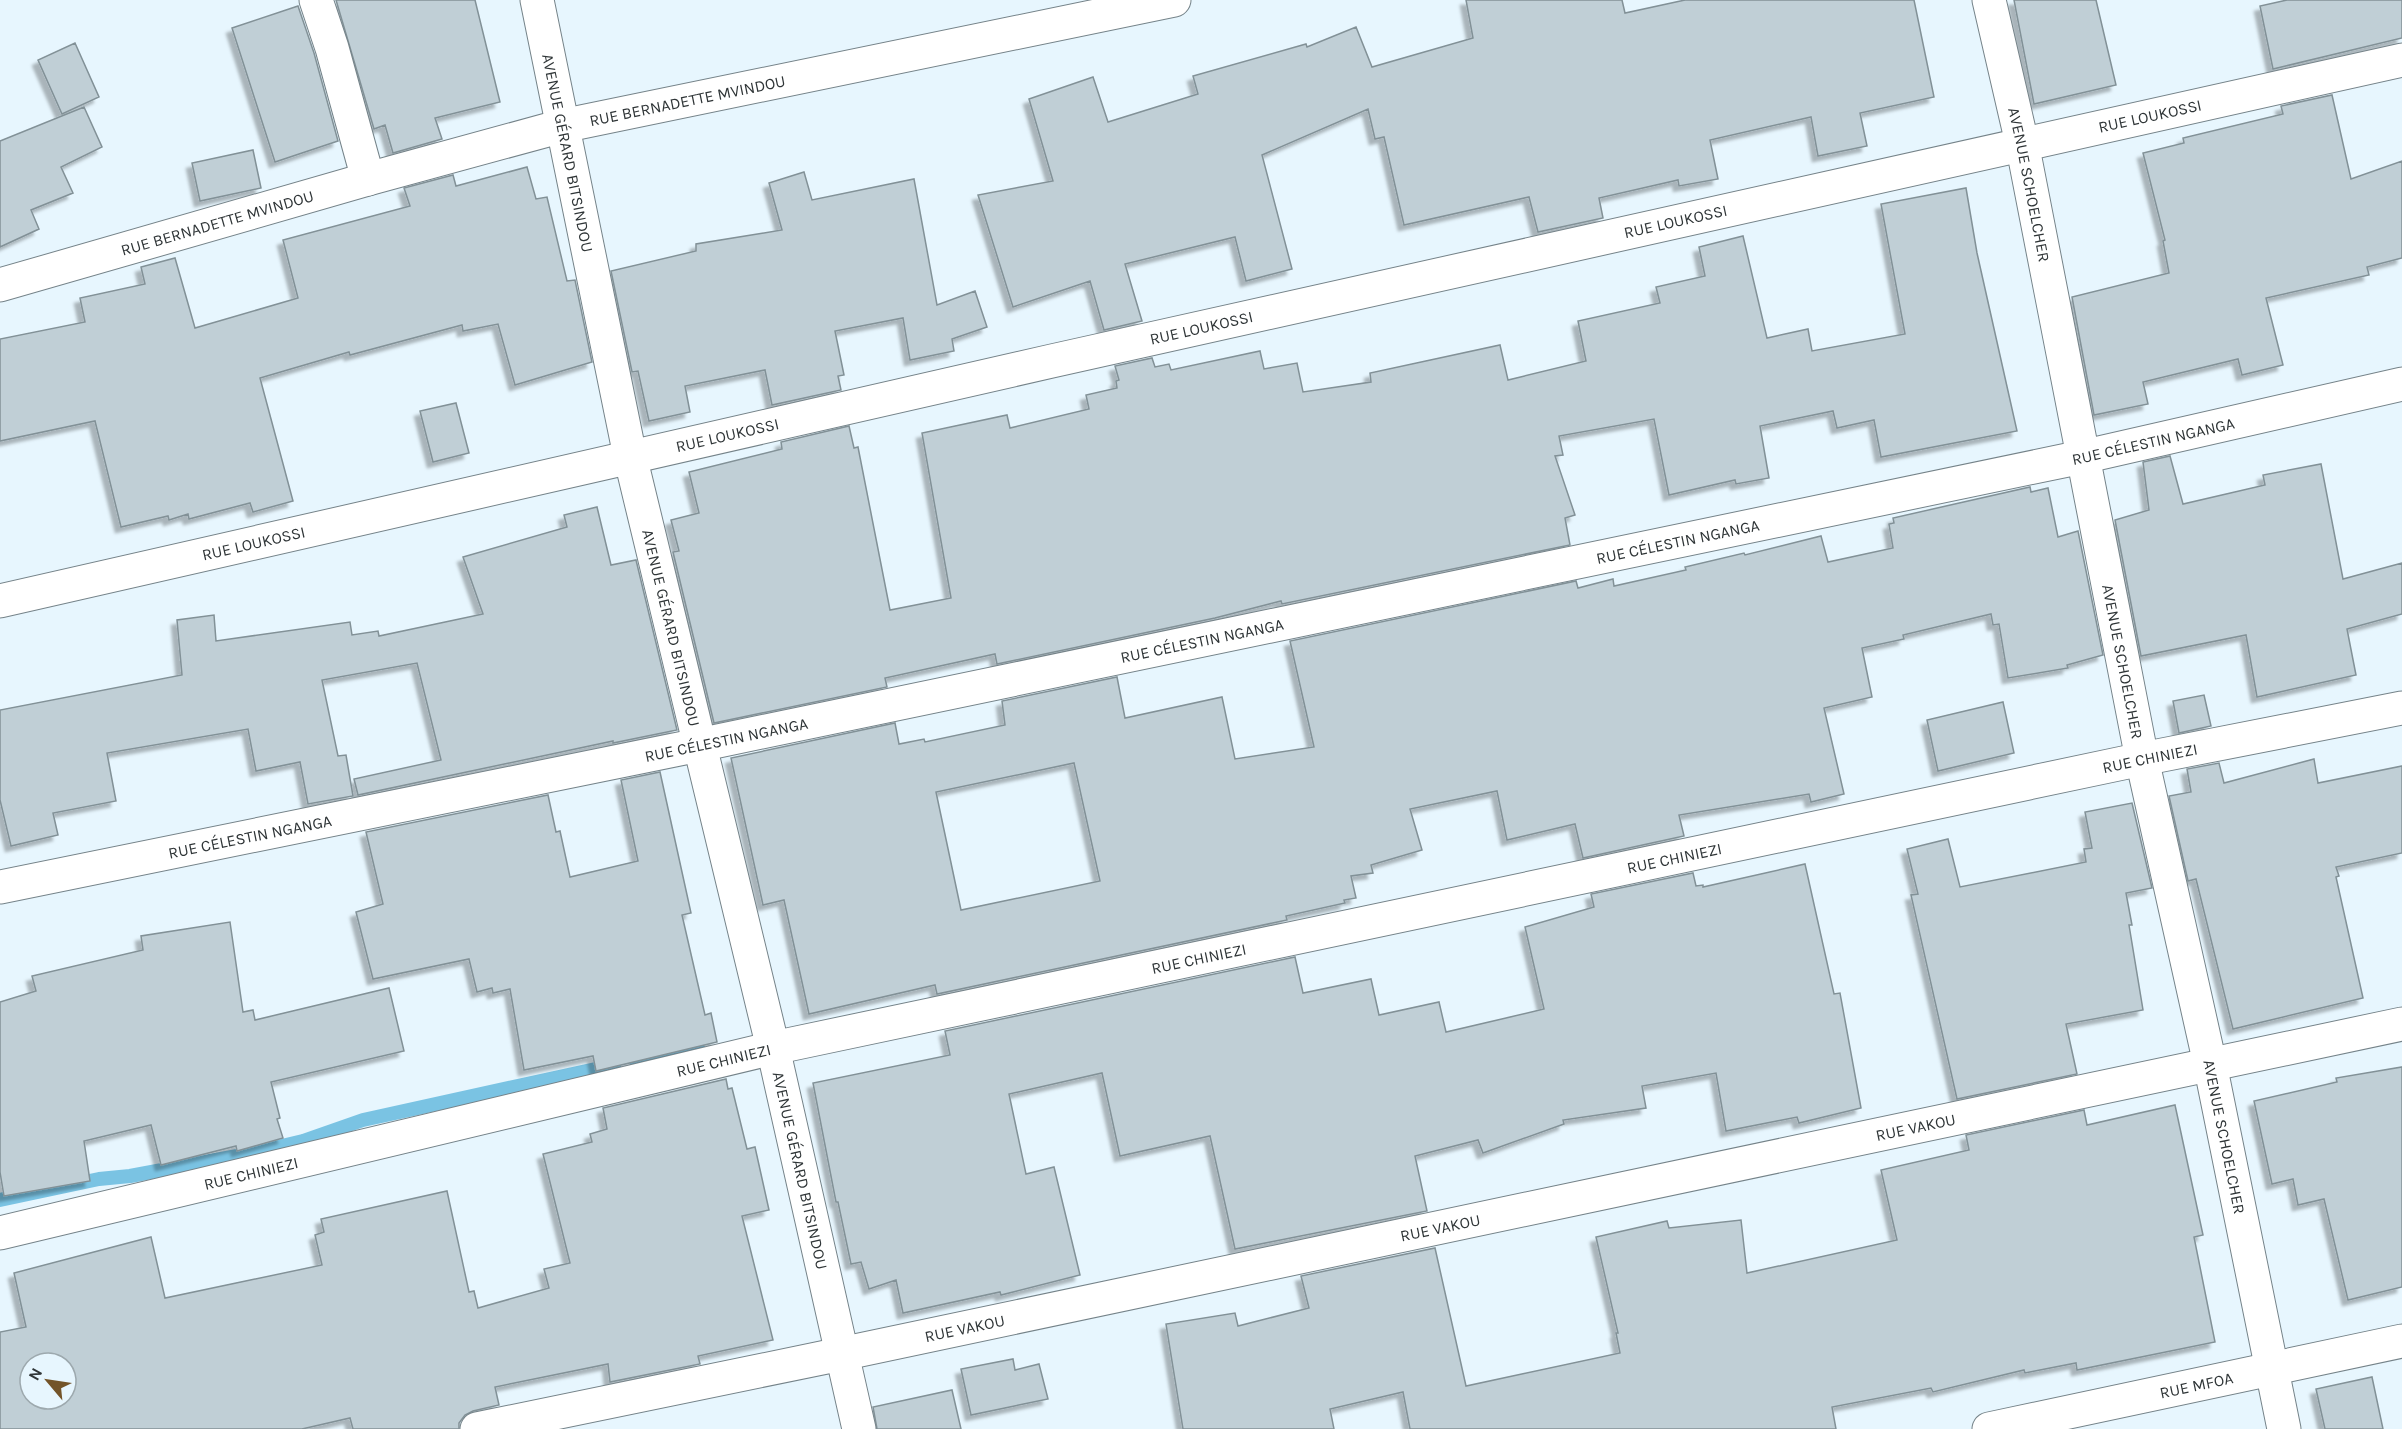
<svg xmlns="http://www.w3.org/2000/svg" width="2402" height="1429" font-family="Karla,sans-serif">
	<defs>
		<filter id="shadow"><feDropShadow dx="-5.5" dy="5.5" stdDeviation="1.5" flood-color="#0004"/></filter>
	</defs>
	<rect width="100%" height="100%" fill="#e7f6fe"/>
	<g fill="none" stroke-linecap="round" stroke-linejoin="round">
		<path stroke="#7ac3e3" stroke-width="14" d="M 636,1061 L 698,1048
			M 0,1200 L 99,1179 L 130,1176 L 248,1154 L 303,1141 L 363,1120 L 614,1065"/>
	</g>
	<path fill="#c0cfd6" stroke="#829197" stroke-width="1.5" fill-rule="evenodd" filter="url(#shadow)" d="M 336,0 L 475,0 L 500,102 L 435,118 L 442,139 L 393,153 L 385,125 L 374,129 Z
		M 1466,0 L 1622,0 L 1625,13 L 1685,0 L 1914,0 L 1934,97 L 1860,113 L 1867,146 L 1818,156 L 1811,117 L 1710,140 L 1718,179 L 1679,186 L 1678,180 L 1599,198 L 1603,218 L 1538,232 L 1529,197 L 1404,225 L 1384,137 L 1375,139 L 1368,109 L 1262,155 L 1292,269 L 1246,281 L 1235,237 L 1125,264 L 1142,321 L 1104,330 L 1090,281 L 1013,307 L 978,195 L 1053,181 L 1029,99 L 1093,77 L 1108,122 L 1198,94 L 1193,76 L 1306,44 L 1307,47 L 1356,27 L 1372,67 L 1473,38 Z
		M 2014,0 L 2096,0 L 2116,85 L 2034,104 Z
		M 2287,0 L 2402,0 L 2402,38 L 2273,69 L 2260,6 Z
		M 298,6 L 314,53 L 338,141 L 275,162 L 232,28 Z
		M 75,43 L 99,97 L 62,114 L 38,60 Z
		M 2332,95 L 2351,179 L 2402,161 L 2402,258 L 2367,267 L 2369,275 L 2266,298 L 2283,365 L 2242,375 L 2238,359 L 2143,382 L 2148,404 L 2094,415 L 2072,297 L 2169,273 L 2163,241 L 2165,240 L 2143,153 L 2184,143 L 2183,138 L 2283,114 L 2281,106 Z
		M 84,107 L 102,147 L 61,167 L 73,193 L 31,210 L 39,229 L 0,247 L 0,141 Z
		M 253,150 L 261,188 L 200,201 L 192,163 Z
		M 527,167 L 536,199 L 547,197 L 567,281 L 575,280 L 592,362 L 515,385 L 498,324 L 463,331 L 462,325 L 350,355 L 349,352 L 260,378 L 293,501 L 253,512 L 250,503 L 189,519 L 188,514 L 169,520 L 168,516 L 121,527 L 95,421 L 0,441 L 0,339 L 85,322 L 80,298 L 145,284 L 141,267 L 175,258 L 195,328 L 298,298 L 283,240 L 410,206 L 404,188 L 453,175 L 456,186 Z
		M 804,172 L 812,200 L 914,179 L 937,305 L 975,291 L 987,327 L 952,339 L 954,351 L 910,360 L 903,318 L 835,331 L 844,375 L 838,376 L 841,390 L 772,405 L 765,370 L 685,386 L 690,412 L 649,421 L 638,371 L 632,372 L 611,271 L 696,251 L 696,244 L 782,230 L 769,183 Z
		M 1966,188 L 1977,253 L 2017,431 L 1881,457 L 1874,420 L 1837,428 L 1833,411 L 1760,426 L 1769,478 L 1736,484 L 1735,480 L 1669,495 L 1654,419 L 1559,436 L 1563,455 L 1555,456 L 1575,515 L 1565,518 L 1570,545 L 1282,604 L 1281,601 L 1215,618 L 997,664 L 995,654 L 885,678 L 887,687 L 714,723 L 673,552 L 679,551 L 671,520 L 699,513 L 689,472 L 782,449 L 781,442 L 849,426 L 854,448 L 858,447 L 890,610 L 951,598 L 922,433 L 1007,415 L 1010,428 L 1089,409 L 1086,395 L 1117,388 L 1116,381 L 1119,380 L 1115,366 L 1152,358 L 1155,367 L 1169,364 L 1171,370 L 1260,351 L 1264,369 L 1297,363 L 1303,392 L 1371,382 L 1370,373 L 1500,345 L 1508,380 L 1586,361 L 1578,321 L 1660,303 L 1656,287 L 1705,276 L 1699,247 L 1743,236 L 1767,338 L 1808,329 L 1812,351 L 1905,334 L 1881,204 Z
		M 456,403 L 469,453 L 433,462 L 420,411 Z
		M 2170,456 L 2183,504 L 2265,485 L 2263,475 L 2321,464 L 2343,579 L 2402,563 L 2402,614 L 2347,629 L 2356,675 L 2257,697 L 2246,635 L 2141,656 L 2115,520 L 2149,510 L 2143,462 Z
		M 2030,487 L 2031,492 L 2048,488 L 2058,537 L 2078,531 L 2103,655 L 2067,665 L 2068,668 L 2008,678 L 1999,624 L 1993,625 L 1991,614 L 1903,635 L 1904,639 L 1862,648 L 1872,697 L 1824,708 L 1844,794 L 1811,802 L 1809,794 L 1679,815 L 1684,836 L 1583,858 L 1575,824 L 1507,840 L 1497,791 L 1410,809 L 1422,850 L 1371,865 L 1373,873 L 1351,876 L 1356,898 L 1344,900 L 1345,903 L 1286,916 L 1287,920 L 937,994 L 935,985 L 809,1014 L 784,900 L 763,905 L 731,758 L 895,723 L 899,744 L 924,739 L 925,742 L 1005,725 L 1002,701 L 1117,677 L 1125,718 L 1222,697 L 1235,759 L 1314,747 L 1290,641 L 1576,581 L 1578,588 L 1613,579 L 1614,586 L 1686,570 L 1685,567 L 1744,553 L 1745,555 L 1821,536 L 1828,562 L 1893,548 L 1889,524 L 1894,523 L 1893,518 ZM 1074,763 L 1100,881 L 961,910 L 936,792 Z
		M 597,507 L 611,565 L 636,560 L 677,730 L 613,743 L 613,741 L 358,795 L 354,779 L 441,760 L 417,663 L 322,680 L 338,756 L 346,755 L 353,796 L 308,804 L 300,762 L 256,771 L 248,729 L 107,753 L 116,801 L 53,813 L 58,835 L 11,846 L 0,800 L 0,710 L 182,675 L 177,620 L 214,615 L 216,641 L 350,622 L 352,635 L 378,631 L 379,636 L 483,614 L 463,557 L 567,527 L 564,515 Z
		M 2204,695 L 2211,726 L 2179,733 L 2173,701 Z
		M 2003,702 L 2014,753 L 1938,771 L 1927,720 Z
		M 2314,759 L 2318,783 L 2402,766 L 2402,853 L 2336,867 L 2339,876 L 2336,877 L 2363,998 L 2233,1029 L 2196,879 L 2188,881 L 2169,796 L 2191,792 L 2187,769 L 2219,763 L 2224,783 Z
		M 660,772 L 691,913 L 682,915 L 705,1015 L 711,1013 L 717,1042 L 596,1071 L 593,1056 L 524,1070 L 510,989 L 493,993 L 492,988 L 477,992 L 469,959 L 373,979 L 356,912 L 383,904 L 366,832 L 548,795 L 556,832 L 560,831 L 570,877 L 638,861 L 621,780 Z
		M 2132,803 L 2152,888 L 2126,893 L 2132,925 L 2129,925 L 2143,1010 L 2066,1024 L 2077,1074 L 1957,1099 L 1911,895 L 1918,894 L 1907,849 L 1948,839 L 1960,887 L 2086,862 L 2084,849 L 2092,848 L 2085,812 Z
		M 1805,864 L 1834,994 L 1840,993 L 1861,1108 L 1799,1123 L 1797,1117 L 1726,1131 L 1716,1073 L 1642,1086 L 1646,1108 L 1563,1120 L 1564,1124 L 1483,1153 L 1478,1140 L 1415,1156 L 1427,1211 L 1235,1249 L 1210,1136 L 1120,1156 L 1102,1073 L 1009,1094 L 1026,1174 L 1054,1167 L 1080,1275 L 1001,1295 L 1000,1292 L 903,1313 L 896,1280 L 869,1289 L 861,1262 L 851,1264 L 838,1202 L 836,1202 L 813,1083 L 950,1055 L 945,1031 L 1295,957 L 1303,993 L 1371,979 L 1379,1015 L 1439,1002 L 1446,1032 L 1544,1009 L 1525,927 L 1594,907 L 1591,894 L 1693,873 L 1696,886 L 1703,885 L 1703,887 Z
		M 230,922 L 243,1012 L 253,1010 L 255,1020 L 389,988 L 404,1051 L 271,1082 L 280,1118 L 277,1119 L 283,1138 L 237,1151 L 236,1146 L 161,1165 L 151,1125 L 84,1141 L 90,1181 L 4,1196 L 0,1172 L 0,1002 L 36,991 L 32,976 L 143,950 L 141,936 Z
		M 2402,1067 L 2402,1287 L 2348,1300 L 2324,1199 L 2298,1205 L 2293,1179 L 2272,1184 L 2254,1101 L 2337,1082 L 2336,1078 Z
		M 726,1079 L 728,1089 L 732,1088 L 747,1149 L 755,1147 L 769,1210 L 742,1216 L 773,1340 L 698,1356 L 700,1364 L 610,1382 L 608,1364 L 495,1387 L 499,1405 L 473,1411 L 465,1415 L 459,1423 L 459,1429 L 353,1429 L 350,1418 L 302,1429 L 0,1429 L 0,1332 L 26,1327 L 14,1273 L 151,1237 L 165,1298 L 322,1265 L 315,1235 L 324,1232 L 321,1219 L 447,1191 L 469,1292 L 474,1291 L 478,1308 L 549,1288 L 544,1269 L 570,1263 L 543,1154 L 592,1142 L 590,1134 L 607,1129 L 603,1108 ZM 30,1363 L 66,1363 L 66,1399 L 30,1399 Z
		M 2175,1105 L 2203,1235 L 2194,1237 L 2215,1342 L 2077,1370 L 2076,1363 L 2025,1373 L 2024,1370 L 1933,1392 L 1931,1388 L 1832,1407 L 1836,1429 L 1410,1429 L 1403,1392 L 1330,1409 L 1334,1429 L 1183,1429 L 1166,1324 L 1235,1313 L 1238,1326 L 1309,1308 L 1301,1276 L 1435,1248 L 1466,1386 L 1620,1353 L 1616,1333 L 1618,1333 L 1596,1237 L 1667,1221 L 1669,1228 L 1741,1220 L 1747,1273 L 1897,1240 L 1881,1170 L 1969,1150 L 1966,1135 L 2084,1110 L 2087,1125 Z
		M 1013,1359 L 1015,1370 L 1039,1364 L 1048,1399 L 971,1415 L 961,1369 Z
		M 2372,1377 L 2383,1429 L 2325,1429 L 2316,1389 Z
		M 952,1390 L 961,1429 L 877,1429 L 873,1407 Z"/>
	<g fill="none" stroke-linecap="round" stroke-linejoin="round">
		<defs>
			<g id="minor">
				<path d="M 316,0 L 332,48 L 368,179"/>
				<path id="s1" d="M 537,0 L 630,456 L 773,1048 L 859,1429"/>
				<path id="s2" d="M 1989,0 L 2022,143 L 2142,759 L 2210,1064 L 2284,1429"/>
				<path id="s3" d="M 0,285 L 368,179 L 562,126 L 1174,0"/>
				<path id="s4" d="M 0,601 C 800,417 1600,236 2402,60"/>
				<path id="s5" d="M 0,887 L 699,745 L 2082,457 L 2402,384"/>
				<path id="s6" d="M 0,1233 L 773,1048 L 2142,759 L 2402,708"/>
				<path id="s7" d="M 477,1429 L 841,1354 L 2402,1024"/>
				<path id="s8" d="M 1989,1429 L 2402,1341"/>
			</g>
		</defs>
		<use href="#minor" stroke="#758389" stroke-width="35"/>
		<use href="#minor" stroke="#fff" stroke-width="33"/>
	</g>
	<g text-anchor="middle" stroke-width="4.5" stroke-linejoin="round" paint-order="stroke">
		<g font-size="16" fill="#2f3537" stroke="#e7f6fe">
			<text dy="6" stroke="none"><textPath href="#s3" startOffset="712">RUE BERNADETTE MVINDOU</textPath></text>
			<text dy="6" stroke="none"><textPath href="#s4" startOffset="2204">RUE LOUKOSSI</textPath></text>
			<text dy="6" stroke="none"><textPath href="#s1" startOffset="156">AVENUE GÉRARD BITSINDOU</textPath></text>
			<text dy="6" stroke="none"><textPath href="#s2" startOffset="189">AVENUE SCHOELCHER</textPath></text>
			<text dy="6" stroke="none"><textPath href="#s4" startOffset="1718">RUE LOUKOSSI</textPath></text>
			<text dy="6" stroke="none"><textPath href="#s3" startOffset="226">RUE BERNADETTE MVINDOU</textPath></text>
			<text dy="6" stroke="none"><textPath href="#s4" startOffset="1232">RUE LOUKOSSI</textPath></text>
			<text dy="6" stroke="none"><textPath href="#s4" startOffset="746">RUE LOUKOSSI</textPath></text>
			<text dy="6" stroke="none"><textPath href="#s5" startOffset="2199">RUE CÉLESTIN NGANGA</textPath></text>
			<text dy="6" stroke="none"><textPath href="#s5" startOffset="1713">RUE CÉLESTIN NGANGA</textPath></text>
			<text dy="6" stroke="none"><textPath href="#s4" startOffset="260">RUE LOUKOSSI</textPath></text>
			<text dy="6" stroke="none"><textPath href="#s1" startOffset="642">AVENUE GÉRARD BITSINDOU</textPath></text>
			<text dy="6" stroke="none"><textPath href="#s5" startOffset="1227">RUE CÉLESTIN NGANGA</textPath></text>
			<text dy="6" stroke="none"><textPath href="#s2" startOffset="675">AVENUE SCHOELCHER</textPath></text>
			<text dy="6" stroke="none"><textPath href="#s5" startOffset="741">RUE CÉLESTIN NGANGA</textPath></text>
			<text dy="6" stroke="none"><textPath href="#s6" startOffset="2202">RUE CHINIEZI</textPath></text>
			<text dy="6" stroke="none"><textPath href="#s5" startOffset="255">RUE CÉLESTIN NGANGA</textPath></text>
			<text dy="6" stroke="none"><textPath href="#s6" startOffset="1716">RUE CHINIEZI</textPath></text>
			<text dy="6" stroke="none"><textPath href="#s6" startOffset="1230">RUE CHINIEZI</textPath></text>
			<text dy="6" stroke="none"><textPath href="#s6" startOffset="744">RUE CHINIEZI</textPath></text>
			<text dy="6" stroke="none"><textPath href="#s7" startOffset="1470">RUE VAKOU</textPath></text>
			<text dy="6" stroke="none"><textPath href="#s2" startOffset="1161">AVENUE SCHOELCHER</textPath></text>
			<text dy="6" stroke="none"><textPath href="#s1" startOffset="1200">AVENUE GÉRARD BITSINDOU</textPath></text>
			<text dy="6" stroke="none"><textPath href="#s6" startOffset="258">RUE CHINIEZI</textPath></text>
			<text dy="6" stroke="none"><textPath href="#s7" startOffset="984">RUE VAKOU</textPath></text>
			<text dy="6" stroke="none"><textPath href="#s7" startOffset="498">RUE VAKOU</textPath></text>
			<text dy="6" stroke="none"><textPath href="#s8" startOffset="212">RUE MFOA</textPath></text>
		</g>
	</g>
	<g transform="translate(48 1381) rotate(299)"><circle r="28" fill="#e7f6fe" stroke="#9da9ae" stroke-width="1.5"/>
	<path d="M0-4.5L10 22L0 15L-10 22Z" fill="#735429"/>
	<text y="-9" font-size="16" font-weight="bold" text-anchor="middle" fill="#2f3537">N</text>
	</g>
</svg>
